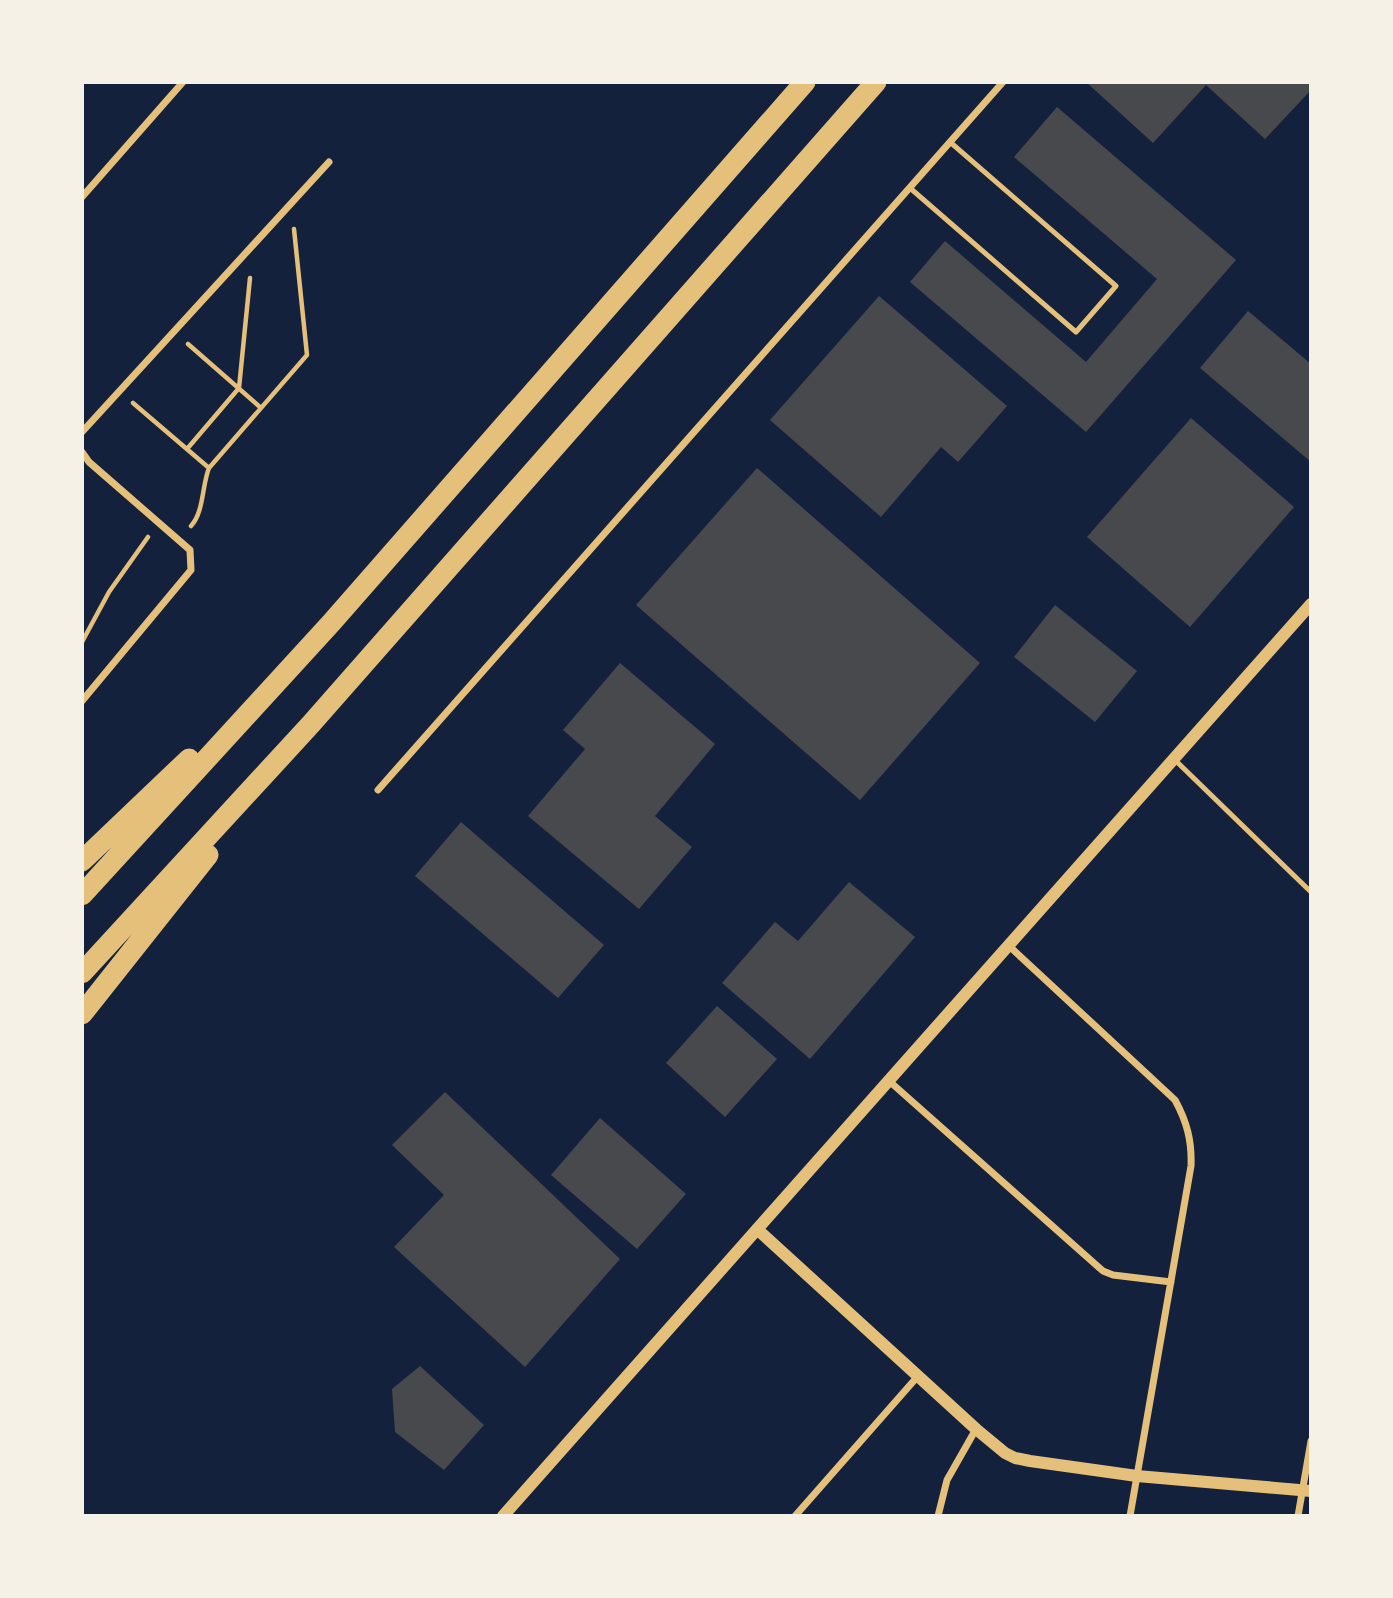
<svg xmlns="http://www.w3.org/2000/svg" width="1393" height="1598" font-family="Manrope,sans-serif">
	<rect width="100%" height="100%" fill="#14213d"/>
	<path fill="#48494c" d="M 1086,82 L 1311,82 L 1311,90 L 1265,139 L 1206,85 L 1153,143 Z
		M 1057,107 L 1236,260 L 1086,432 L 910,282 L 945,241 L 1086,362 L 1157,279 L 1014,157 Z
		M 879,296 L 1007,406 L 958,462 L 941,447 L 881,517 L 770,420 Z
		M 1248,311 L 1311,364 L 1311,462 L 1200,368 Z
		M 1191,418 L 1294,507 L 1190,627 L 1087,537 Z
		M 757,468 L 980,663 L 860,800 L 636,605 Z
		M 1055,605 L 1137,671 L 1095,722 L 1014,657 Z
		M 620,663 L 715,744 L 655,816 L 692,847 L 639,909 L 528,816 L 585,749 L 563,730 Z
		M 461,822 L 604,945 L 558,998 L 415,876 Z
		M 849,882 L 915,937 L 810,1059 L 722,983 L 775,922 L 798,941 Z
		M 717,1006 L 777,1059 L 725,1117 L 666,1063 Z
		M 445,1092 L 620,1259 L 525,1367 L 394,1247 L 444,1195 L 392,1145 Z
		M 600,1118 L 686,1194 L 637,1249 L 551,1175 Z
		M 420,1366 L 484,1425 L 444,1470 L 395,1432 L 392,1389 Z"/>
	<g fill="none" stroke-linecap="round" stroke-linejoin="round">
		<path stroke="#e5c07b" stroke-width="4.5" d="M 188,344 L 261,408
			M 133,403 L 209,468
			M 187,449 L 239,388 L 250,278
			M 191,526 C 204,512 202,485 209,468 L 307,355 L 294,229
			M 82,642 L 109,592 L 148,537"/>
		<path stroke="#e5c07b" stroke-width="5" d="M 910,188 L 1076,332 L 1116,286 L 950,142
			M 1175,760 L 1311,892"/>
		<path stroke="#e5c07b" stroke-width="7" d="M 82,197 L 183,82
			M 82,432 L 329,162
			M 82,452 L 89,462 L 190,550 L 191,570 L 82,701
			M 378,790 L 1003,82
			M 1008,945 L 1175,1100 C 1187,1122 1192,1141 1191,1166 L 1130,1516
			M 888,1080 L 1103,1271 L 1113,1275 L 1171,1282
			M 795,1516 L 918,1376
			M 938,1516 L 947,1480 L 976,1429
			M 1298,1516 L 1311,1441"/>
		<path stroke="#e5c07b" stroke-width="12" d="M 757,1229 L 976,1429 L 1005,1453 L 1015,1458 L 1030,1461 L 1137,1476 L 1311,1491
			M 503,1516 L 1311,604"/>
		<path stroke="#e5c07b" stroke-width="21" d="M 82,861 L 189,759
			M 82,895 L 332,622 L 805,82
			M 82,973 L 311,724 L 876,82
			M 82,1014 L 208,855"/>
	</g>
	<rect width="1393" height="1598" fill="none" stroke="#f6f1e7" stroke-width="168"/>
</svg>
